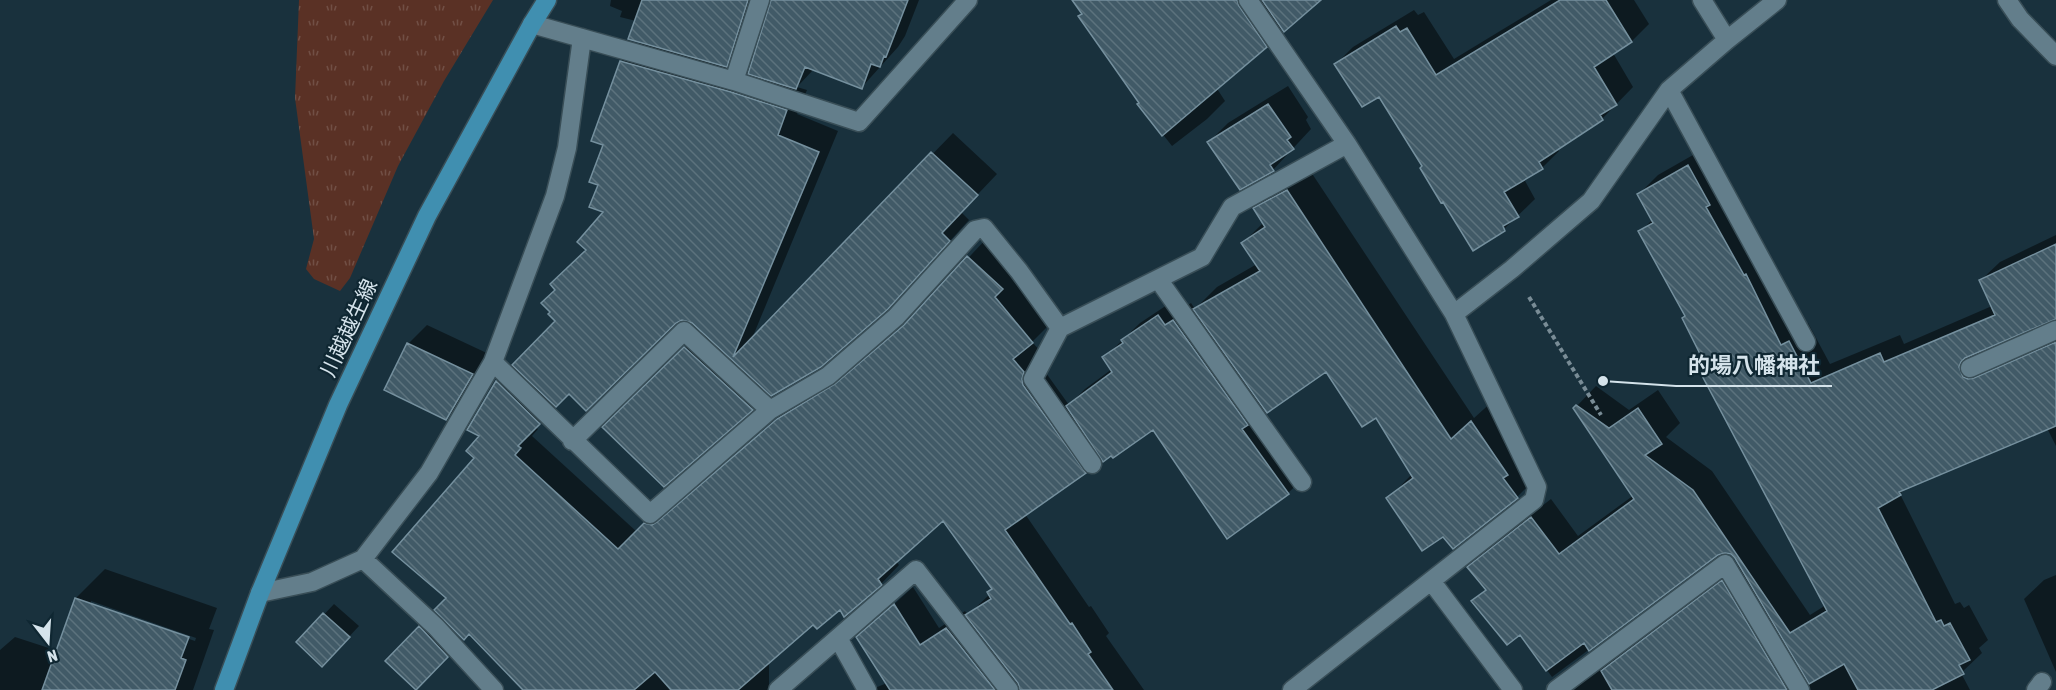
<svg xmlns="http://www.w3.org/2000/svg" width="2056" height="690" font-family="'Asap Condensed','Noto Sans JP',sans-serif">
	<defs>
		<pattern id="grass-tufts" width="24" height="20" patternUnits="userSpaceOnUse" patternTransform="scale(1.5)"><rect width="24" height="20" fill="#5a3125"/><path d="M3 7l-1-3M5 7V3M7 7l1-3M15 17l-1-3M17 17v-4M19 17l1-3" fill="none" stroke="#714f45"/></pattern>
		<pattern id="building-back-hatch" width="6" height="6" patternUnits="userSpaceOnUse" patternTransform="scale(1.5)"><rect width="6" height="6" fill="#415a67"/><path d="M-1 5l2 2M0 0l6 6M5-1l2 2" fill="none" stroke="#5c727d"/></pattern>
	</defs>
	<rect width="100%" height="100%" fill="#19313d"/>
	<path fill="url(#grass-tufts)" d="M 299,0 L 493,0 L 444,81 L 398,166 L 350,278 L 340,291 L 314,279 L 306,269 L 314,239 L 295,98 Z"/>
	<path fill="#0007" fill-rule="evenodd" d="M 611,0 L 760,0 L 745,47 L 727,65 L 750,72 L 772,0 L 919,0 L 905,36 L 898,47 L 862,87 L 814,69 L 797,87 L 807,90 L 797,114 L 838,131 L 751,341 L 953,133 L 997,174 L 961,212 L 969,220 L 908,287 L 769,392 L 664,485 L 605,427 L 702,331 L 686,318 L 675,322 L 569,392 L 535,427 L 538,429 L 532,436 L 637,532 L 663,506 L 671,507 L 677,505 L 797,401 L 855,367 L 916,314 L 986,239 L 1020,270 L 1012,278 L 1050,324 L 1032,342 L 1042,353 L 1041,366 L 1069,405 L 1085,389 L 1112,369 L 1104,358 L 1140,323 L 1176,299 L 1183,308 L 1191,303 L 1195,309 L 1217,287 L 1257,264 L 1243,243 L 1264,222 L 1255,209 L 1277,186 L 1309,169 L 1474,418 L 1494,400 L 1539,475 L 1517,497 L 1443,535 L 1388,499 L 1412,474 L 1377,416 L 1327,370 L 1264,407 L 1259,412 L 1306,476 L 1288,493 L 1153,428 L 1101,456 L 1085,472 L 1025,514 L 1089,607 L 1091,606 L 1109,633 L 1106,636 L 1144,690 L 870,690 L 887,683 L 858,637 L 913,587 L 939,628 L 965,611 L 968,615 L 990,594 L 994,588 L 944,519 L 896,561 L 899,565 L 881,584 L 813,623 L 769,661 L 769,690 L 546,690 L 448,598 L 481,436 L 495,383 L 557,321 L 557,290 L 587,250 L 606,212 L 600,184 L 605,144 L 593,140 L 622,61 L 641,42 L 636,21 L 620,17 L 622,11 L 610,6 Z
		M 1092,0 L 1321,0 L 1284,29 L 1282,27 L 1265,44 L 1214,84 L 1225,101 L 1207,119 L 1172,146 L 1139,104 L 1141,103 L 1083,13 Z
		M 1551,0 L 1634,0 L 1649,24 L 1632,41 L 1613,53 L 1633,87 L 1602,119 L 1557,148 L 1559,151 L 1542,168 L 1524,179 L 1535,199 L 1504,229 L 1424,166 L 1379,95 L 1336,64 L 1353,47 L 1414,10 L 1418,15 L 1424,12 L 1454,59 Z
		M 1288,86 L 1308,117 L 1306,120 L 1311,129 L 1273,170 L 1241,188 L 1209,142 L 1228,123 Z
		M 1707,147 L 1800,327 L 1808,323 L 1830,364 L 1900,335 L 1904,344 L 1992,306 L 1980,281 L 2000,262 L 2056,235 L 2056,318 L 1978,350 L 1979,354 L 1988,361 L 2056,333 L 2056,446 L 2047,428 L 1907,486 L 1900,494 L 1955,604 L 1960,602 L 1964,608 L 1969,605 L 1988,640 L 1979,648 L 1982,653 L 1961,673 L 1970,690 L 1574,690 L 1584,680 L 1739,565 L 1732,553 L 1725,551 L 1718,554 L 1552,677 L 1520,632 L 1473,601 L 1487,588 L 1469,567 L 1488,548 L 1551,499 L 1578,536 L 1634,495 L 1575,408 L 1596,386 L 1629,410 L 1658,390 L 1680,423 L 1666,437 L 1712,471 L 1810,615 L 1826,605 L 1701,370 L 1707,364 L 1686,315 L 1640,232 L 1653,219 L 1639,194 L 1658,175 Z
		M 427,325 L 491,355 L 465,400 L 446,418 L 408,344 Z
		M 105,569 L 217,608 L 209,629 L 214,630 L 193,690 L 0,690 L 0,650 L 15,637 L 58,651 L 76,598 ZM 91,601 L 196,638 L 195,641 L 91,605 Z
		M 2056,575 L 2056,672 L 2024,599 L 2044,580 Z
		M 334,604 L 359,626 L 332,655 L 298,642 Z
		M 429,617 L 457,646 L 416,688 L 387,661 Z"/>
	<path fill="url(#building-back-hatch)" stroke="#75909e" stroke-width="1.5" d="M 642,0 L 748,0 L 727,67 L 628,39 Z
		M 771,0 L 908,0 L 886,57 L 884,56 L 880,67 L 871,64 L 862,89 L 805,67 L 796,89 L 748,74 Z
		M 1072,0 L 1237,0 L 1239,6 L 1267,47 L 1162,136 L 1137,104 L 1139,103 L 1078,16 L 1082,14 Z
		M 1262,0 L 1321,0 L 1284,32 Z
		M 1560,0 L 1606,0 L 1632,42 L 1594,67 L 1617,105 L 1600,115 L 1603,120 L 1539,162 L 1543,169 L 1504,192 L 1519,217 L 1503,226 L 1505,231 L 1473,251 L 1443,202 L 1441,203 L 1420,168 L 1422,166 L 1379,97 L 1362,107 L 1334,64 L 1396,26 L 1400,32 L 1407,28 L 1436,75 Z
		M 620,61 L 731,92 L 787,110 L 778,135 L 819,152 L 733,357 L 931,152 L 978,195 L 942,233 L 950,241 L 888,309 L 821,367 L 771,396 L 692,323 L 682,320 L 676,323 L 586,411 L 569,394 L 556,407 L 512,365 L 555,321 L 548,314 L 550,312 L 541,303 L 555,290 L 550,284 L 586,250 L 577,242 L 603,212 L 589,207 L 598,185 L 589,182 L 603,145 L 591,141 Z
		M 1268,104 L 1291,137 L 1287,140 L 1294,149 L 1270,165 L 1274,171 L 1240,190 L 1207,142 Z
		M 1688,165 L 1710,205 L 1706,207 L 1744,275 L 1746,274 L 1781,345 L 1789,341 L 1811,383 L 1880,353 L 1884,362 L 1995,315 L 1979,280 L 2056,244 L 2056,319 L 1965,358 L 1961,362 L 1959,367 L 1963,377 L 1968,379 L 1974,378 L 2056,342 L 2056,426 L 1899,492 L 1901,495 L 1878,508 L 1936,622 L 1941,620 L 1944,626 L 1950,623 L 1970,660 L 1959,665 L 1964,674 L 1932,690 L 1858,690 L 1844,664 L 1809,684 L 1735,558 L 1731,554 L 1725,553 L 1718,555 L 1589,651 L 1584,643 L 1546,671 L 1520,635 L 1507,645 L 1471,601 L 1486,590 L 1467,567 L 1531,517 L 1559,554 L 1634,499 L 1573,408 L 1576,405 L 1609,428 L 1638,408 L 1662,444 L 1645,455 L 1693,490 L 1790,633 L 1827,611 L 1699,370 L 1706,366 L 1682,318 L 1685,316 L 1638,231 L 1653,223 L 1637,194 Z
		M 1287,190 L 1451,439 L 1471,421 L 1508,475 L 1503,478 L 1518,498 L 1453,549 L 1443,537 L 1422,551 L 1386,498 L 1413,478 L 1376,418 L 1362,427 L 1326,372 L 1267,413 L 1193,309 L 1260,271 L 1241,243 L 1265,227 L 1253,208 Z
		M 967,256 L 1003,289 L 995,297 L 1033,343 L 1013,359 L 1024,372 L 1022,379 L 1023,385 L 1086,473 L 1005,530 L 1070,624 L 1072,623 L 1091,652 L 1088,654 L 1113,690 L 1020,690 L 1018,683 L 965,615 L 991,599 L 987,592 L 992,589 L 943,521 L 878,579 L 882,585 L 844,617 L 840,610 L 817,629 L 813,625 L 738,690 L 671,690 L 655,672 L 634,690 L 523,690 L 469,634 L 464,640 L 434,610 L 446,598 L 392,552 L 474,458 L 466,451 L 479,436 L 467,430 L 496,381 L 540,424 L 518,446 L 521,448 L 515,455 L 618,549 L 644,523 L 652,525 L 657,522 L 777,419 L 835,384 L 904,325 Z
		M 1158,315 L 1165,325 L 1173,320 L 1248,425 L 1242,429 L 1289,494 L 1227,539 L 1153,430 L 1113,458 L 1111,456 L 1103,462 L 1066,406 L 1112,372 L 1102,357 L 1123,343 L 1121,340 Z
		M 407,343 L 473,374 L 446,420 L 384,390 Z
		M 684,347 L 753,410 L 664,487 L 602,427 Z
		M 1722,580 L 1787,690 L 1612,690 L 1601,671 Z
		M 75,598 L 189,637 L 181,658 L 186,660 L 175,690 L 42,690 Z
		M 894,604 L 920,645 L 946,628 L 995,690 L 890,690 L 856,637 Z
		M 323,613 L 350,637 L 322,667 L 296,642 Z
		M 419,626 L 448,657 L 416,690 L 385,661 Z"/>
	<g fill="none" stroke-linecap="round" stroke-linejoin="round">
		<defs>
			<path id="minor" d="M 1248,0 L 1347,144 L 1454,314 L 1537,487 L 1534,500 L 1292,690
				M 1702,0 L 1727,40
				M 2007,0 L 2020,19 L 2056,56
				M 532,24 L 734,81 L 859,122 L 968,0
				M 582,38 L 567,148 L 555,196 L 493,362 L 650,514 L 770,410 L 828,376 L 896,317 L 975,230 L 984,228 L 1019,271 L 1060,328 L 1202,257 L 1232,207 L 1347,144
				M 734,81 L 760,0
				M 1669,90 L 1806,342
				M 1158,279 L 1302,482
				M 1454,314 L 1512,269 L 1591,201 L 1669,90 L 1727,40 L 1777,0
				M 1060,328 L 1033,379 L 1092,464
				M 1970,368 L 2056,330
				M 572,441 L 684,331 L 770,410
				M 363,559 L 436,627 L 494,690
				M 1432,582 L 1513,690
				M 260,593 L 312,582 L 363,559 L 429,473 L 493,362
				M 838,638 L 867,690
				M 778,690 L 916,570 L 1009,690
				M 1556,690 L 1725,564 L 1800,690
				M 2036,690 L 2042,682"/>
			<path id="major" d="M 224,690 L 260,593 L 338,405 L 427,216 L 532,24 L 547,0"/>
		</defs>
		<use href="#minor" stroke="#394e57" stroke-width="21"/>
		<use href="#major" stroke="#394e57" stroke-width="21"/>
		<path stroke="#798c96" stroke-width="4" stroke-dasharray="4.5 3" stroke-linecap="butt" d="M 1529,297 L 1601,415"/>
		<use href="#minor" stroke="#637e8b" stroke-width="18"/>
		<use href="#major" stroke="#408fb0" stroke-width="18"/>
	</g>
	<g text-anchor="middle" stroke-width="4.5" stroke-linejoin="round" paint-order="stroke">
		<g font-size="21" fill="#d5e3eb" stroke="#0f2732">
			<text transform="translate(349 328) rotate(-65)" y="7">川越越生線</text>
		</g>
	</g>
	<path fill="none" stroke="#d5e3eb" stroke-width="2" d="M1603 381L1676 386H1832"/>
	<circle fill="#d5e3eb" stroke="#0f2732" stroke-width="2" cx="1603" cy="381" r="6"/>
	<g font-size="22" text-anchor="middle" font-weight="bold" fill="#d5e3eb" stroke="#0f2732" stroke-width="4.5" stroke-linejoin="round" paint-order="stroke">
		<text x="1754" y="373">的場八幡神社</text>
	</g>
	<g transform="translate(48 642) rotate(163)" stroke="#0f2732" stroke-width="4.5" paint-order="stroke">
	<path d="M0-4.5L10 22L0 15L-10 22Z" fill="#d5e3eb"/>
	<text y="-9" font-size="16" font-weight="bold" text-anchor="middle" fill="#d5e3eb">N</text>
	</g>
</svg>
